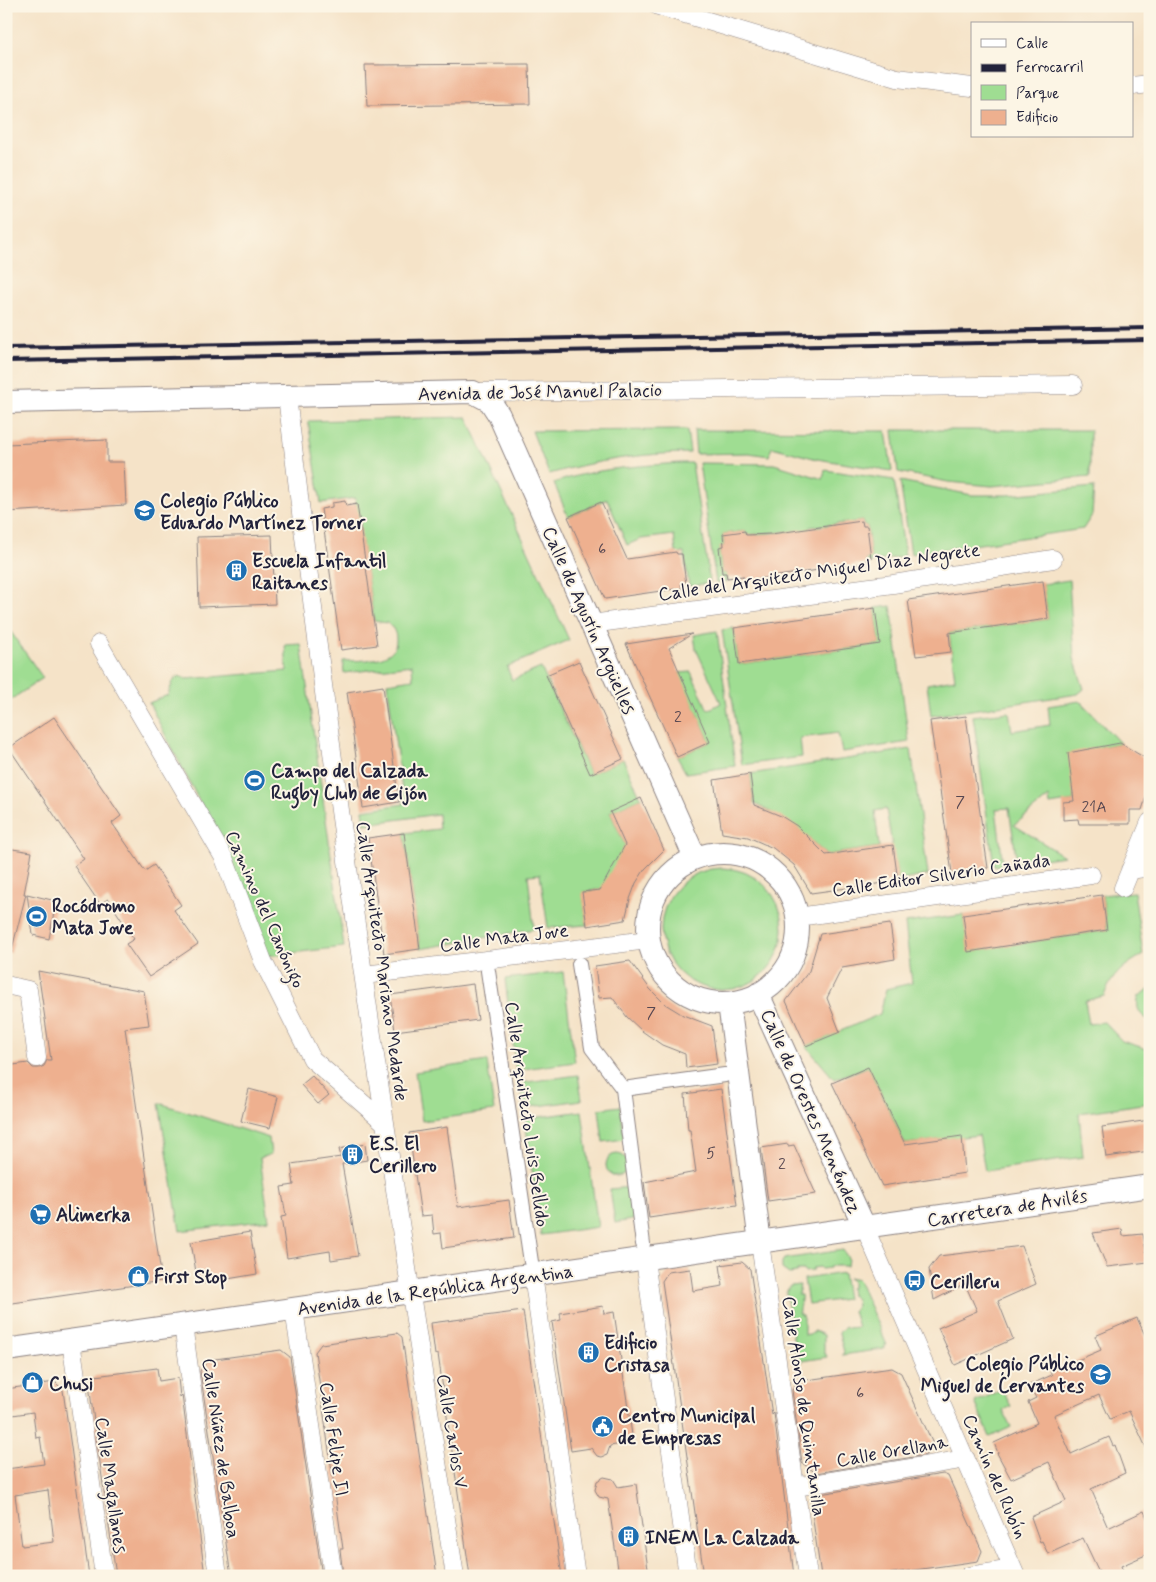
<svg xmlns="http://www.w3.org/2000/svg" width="1156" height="1582" font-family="Mynerve,sans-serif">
	<rect width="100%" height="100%" fill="#fcf5e5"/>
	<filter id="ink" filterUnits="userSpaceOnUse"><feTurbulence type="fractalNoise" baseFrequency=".02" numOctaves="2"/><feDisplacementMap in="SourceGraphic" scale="10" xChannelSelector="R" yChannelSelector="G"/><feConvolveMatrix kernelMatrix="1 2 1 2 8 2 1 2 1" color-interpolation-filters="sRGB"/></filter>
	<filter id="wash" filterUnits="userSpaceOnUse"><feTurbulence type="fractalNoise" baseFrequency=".0096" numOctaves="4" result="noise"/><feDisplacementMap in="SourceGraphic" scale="20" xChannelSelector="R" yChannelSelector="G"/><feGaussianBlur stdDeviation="1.12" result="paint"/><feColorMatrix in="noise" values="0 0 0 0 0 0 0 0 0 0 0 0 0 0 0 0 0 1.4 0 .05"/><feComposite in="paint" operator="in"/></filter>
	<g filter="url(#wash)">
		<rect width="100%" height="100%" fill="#f5e3c8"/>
		<path fill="#9fdd92" stroke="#608066" d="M 467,417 L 569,640 L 507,667 L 512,680 L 541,668 L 590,774 L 623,759 L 641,798 L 610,812 L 626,847 L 602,889 L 583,892 L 587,925 L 548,928 L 540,874 L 528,875 L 534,929 L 420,949 L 404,833 L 439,829 L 438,814 L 365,824 L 363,810 L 404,804 L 387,683 L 413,679 L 412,665 L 344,673 L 343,661 C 360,660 396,663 396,640 C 396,632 393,627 387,623 L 374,621 L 355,498 L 321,503 L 308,421 Z
			M 687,430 L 690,453 C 642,453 595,461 549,474 L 532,431 Z
			M 694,430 L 886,431 L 892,471 L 817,459 L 772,447 L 769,456 L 749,453 L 696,454 Z
			M 893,430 L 1090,430 L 1090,477 L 992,486 L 948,482 L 898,472 Z
			M 681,463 L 692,463 L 710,583 L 689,586 L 684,553 L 676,552 L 674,535 L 641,539 L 627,545 L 607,499 L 568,517 L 554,483 C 595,468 638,466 681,463 Z
			M 699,463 L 774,464 L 823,479 L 825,470 L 894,480 L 905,556 L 866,563 L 866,559 L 871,558 L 867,526 L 864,526 L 862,521 L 810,527 L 809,530 L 746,535 L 745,531 L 723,534 L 724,546 L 719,547 L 722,573 L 726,573 L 728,581 L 716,583 Z
			M 900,481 L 972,495 L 1008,495 L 1094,487 L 1092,515 L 1083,529 L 911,554 Z
			M 1069,580 L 1074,658 L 1084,689 L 1078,694 L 931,716 L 927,684 L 955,679 L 949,633 L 1048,619 L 1043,584 Z
			M 891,606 L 909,742 L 842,752 L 838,733 L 800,738 L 802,757 L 742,765 L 722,630 L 734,628 L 739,664 L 880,644 L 875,608 Z
			M 6,625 L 43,678 L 6,703 Z
			M 717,631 L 735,766 L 686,773 L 677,757 L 710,742 L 679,673 L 691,672 L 708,710 L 721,703 L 696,649 L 694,635 Z
			M 301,644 L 344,947 L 265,956 L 229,859 L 149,703 L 168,695 L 173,681 L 179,676 L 186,679 L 287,671 L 285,645 Z
			M 1080,701 L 1120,743 L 1100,747 L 1073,782 L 1074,801 L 1050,805 L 1049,797 L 1014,825 L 1064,856 L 1017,863 L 1009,808 L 996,809 L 1003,865 L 994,866 L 973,716 L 1009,712 L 1012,731 L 1050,725 L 1048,706 Z
			M 911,749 L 928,875 L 898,881 L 886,809 L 875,811 L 879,847 L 826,855 C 800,828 786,820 754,803 L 750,774 Z
			M661 929a61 61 0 1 1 122 0a61 61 0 1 1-122 0Z
			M 1134,892 L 1143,955 C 1125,964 1111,976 1104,996 L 1085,1001 L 1089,1024 L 1104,1022 L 1122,1041 L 1150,1050 L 1150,1103 L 1079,1113 L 1083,1157 L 985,1171 L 979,1135 L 905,1144 L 868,1067 L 834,1079 L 806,1046 L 880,1014 L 886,989 L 912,983 L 905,923 L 963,915 L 969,951 L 1107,930 L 1102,895 Z
			M 563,972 L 575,1062 L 516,1070 L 505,979 Z
			M 1150,989 L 1150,1020 C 1139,1016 1135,1007 1139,996 Z
			M 487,1061 L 494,1111 L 422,1121 L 415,1072 Z
			M 578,1075 L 582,1100 L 523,1108 L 520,1083 Z
			M 159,1103 L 269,1138 L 271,1154 L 260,1158 L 269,1220 L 180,1231 Z
			M 620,1106 L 624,1139 L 603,1142 L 599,1109 Z
			M 582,1111 L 598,1227 L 541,1235 L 525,1119 Z
			M606 1165a11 11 0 1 1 22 0a11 11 0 1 1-22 0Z
			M 631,1187 L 636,1219 L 615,1223 L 610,1189 Z
			M 843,1250 L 848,1258 L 847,1266 L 830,1266 L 830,1268 L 821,1269 L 820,1267 L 813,1268 L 813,1271 L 804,1272 L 804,1270 L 797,1270 L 797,1273 L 789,1274 L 782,1269 L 782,1262 L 784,1259 Z
			M 843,1273 L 847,1299 L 808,1304 L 804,1279 Z
			M 848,1278 L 858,1280 L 886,1343 L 884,1349 L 842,1355 L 844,1352 L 839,1333 L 845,1326 L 848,1328 L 858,1327 L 853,1311 L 857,1305 L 856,1299 L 851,1295 L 850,1288 L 852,1288 L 852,1281 Z
			M 800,1285 L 798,1295 L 801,1295 C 802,1303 798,1306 799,1313 L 804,1317 L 804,1335 L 814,1333 L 814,1331 L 824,1335 L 824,1354 L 826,1354 L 827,1357 L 801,1361 L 796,1357 L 786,1292 L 790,1286 Z
			M 1002,1390 L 1011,1406 L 1003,1411 L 1011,1427 L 990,1437 L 975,1402 Z"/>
		<g id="blocks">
			<path fill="#eeb08f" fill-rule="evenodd" d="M 529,64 L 530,104 L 367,106 L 365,65 Z
				M 107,440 L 107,462 L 124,462 L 126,505 L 6,512 L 6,444 Z
				M 345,501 L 346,506 L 357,504 L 377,645 L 341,650 L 321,509 L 332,507 L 332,503 Z
				M 601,502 L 627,559 L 676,552 L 677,554 L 682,554 L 686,584 L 681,584 L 682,588 L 605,599 L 568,517 Z
				M 862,521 L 863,526 L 867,526 L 871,558 L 866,559 L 866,563 L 744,581 L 743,576 L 727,578 L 726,573 L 722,573 L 719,547 L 724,546 L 723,534 L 745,531 L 746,535 L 771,534 Z
				M 272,535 L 275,604 L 199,607 L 197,537 Z
				M 1043,581 L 1048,619 L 949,633 L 951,652 L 916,656 L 908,600 Z
				M 875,608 L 880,644 L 739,664 L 734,628 Z
				M 692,634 L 669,648 L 710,742 L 677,757 L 626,644 Z
				M 579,661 L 623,759 L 590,774 L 546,675 Z
				M 383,686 L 399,802 L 363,808 L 347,692 Z
				M 966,716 L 988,868 L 952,873 L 930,721 Z
				M 54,717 L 121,816 L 112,823 L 145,871 L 154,865 L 181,905 L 174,910 L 198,944 L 149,977 L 126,944 L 134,939 L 108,899 L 100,904 L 74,866 L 84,859 L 9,748 Z
				M 1120,743 L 1150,761 L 1150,784 L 1142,810 L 1130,810 L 1130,824 L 1079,824 L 1078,819 L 1063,820 L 1063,802 L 1074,801 L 1068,753 Z
				M 750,774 L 754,805 L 781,816 L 797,826 L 826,855 L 893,845 L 898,881 L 811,893 L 794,865 L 773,848 L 748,837 L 722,833 L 714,780 Z
				M 641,798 L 664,850 L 645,869 L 636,883 L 630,899 L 625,920 L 587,926 L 582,892 L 600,890 L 625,845 L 610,812 Z
				M 404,833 L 420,949 L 384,954 L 368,838 Z
				M 6,848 L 32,852 L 24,894 L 26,894 L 11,953 L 6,953 Z
				M 27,894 L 56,901 L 49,939 L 33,935 Z
				M 1102,895 L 1107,930 L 968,952 L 963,915 Z
				M 890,924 L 895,959 L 842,968 L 827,998 L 840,1032 L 806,1046 L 786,1001 L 809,971 L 820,934 Z
				M 630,961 L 650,989 L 665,1004 L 683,1015 L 712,1026 L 717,1064 L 686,1068 L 685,1054 L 662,1045 L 642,1031 L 627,1017 L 612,997 L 599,998 L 595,966 Z
				M 38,971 L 144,991 L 149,1025 L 125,1028 L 162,1281 L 6,1304 L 6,1066 L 28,1063 L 33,1068 L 39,1068 L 44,1066 L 47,1060 L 51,1060 Z
				M 473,984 L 478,1020 L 395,1031 L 390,995 Z
				M 868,1067 L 905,1144 L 962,1136 L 965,1173 L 882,1186 L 832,1083 Z
				M 312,1076 L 329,1095 L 318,1104 L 301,1085 Z
				M 249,1089 L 278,1097 L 270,1128 L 241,1121 Z
				M 721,1089 L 737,1205 L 649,1218 L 644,1182 L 696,1172 L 690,1130 L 688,1130 L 685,1094 Z
				M 1150,1120 L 1150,1151 L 1106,1157 L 1102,1127 Z
				M 447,1127 L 458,1207 L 509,1200 L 514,1238 L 443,1248 L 441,1233 L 434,1234 L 432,1215 L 421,1216 L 409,1133 Z
				M 365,1144 L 367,1160 L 342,1164 L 358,1256 L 331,1260 L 330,1251 L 287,1258 L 281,1217 L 286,1216 L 281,1187 L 294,1185 L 291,1164 L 341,1157 L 339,1149 Z
				M 788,1144 L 788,1146 L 794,1145 L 816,1194 L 768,1201 L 761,1148 Z
				M 1122,1229 L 1123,1236 L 1143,1234 L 1148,1262 L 1107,1267 L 1093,1233 Z
				M 250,1232 L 257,1274 L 198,1284 L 191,1242 Z
				M 1022,1246 L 1036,1284 L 998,1301 L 1013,1339 L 955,1365 L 938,1328 L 977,1311 L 965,1284 L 934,1300 L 929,1269 L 939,1256 Z
				M 742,1262 L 750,1269 L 772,1415 L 774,1413 L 794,1576 L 704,1576 L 662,1281 L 668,1272 L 690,1269 L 693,1291 L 723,1286 L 720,1265 Z
				M 603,1306 L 604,1314 L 614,1312 L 633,1442 L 610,1446 L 607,1455 L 602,1457 L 597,1456 L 591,1448 L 571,1451 L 552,1322 L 561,1320 L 560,1313 Z
				M 523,1311 L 562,1576 L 470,1576 L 438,1354 L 435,1355 L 431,1323 Z
				M 1137,1318 L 1150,1346 L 1150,1456 L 1129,1411 L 1110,1419 L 1099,1395 L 1054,1415 L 1071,1454 L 1109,1437 L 1113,1446 L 1115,1445 L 1125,1473 L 1091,1489 L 1108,1528 L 1144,1511 L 1150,1525 L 1150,1553 L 1121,1566 L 1125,1576 L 1101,1576 L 1083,1538 L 1048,1554 L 1042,1541 L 1040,1542 L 1031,1517 L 1066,1501 L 1049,1462 L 1011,1479 L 997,1453 L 998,1453 L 994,1443 L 1037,1423 L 1028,1402 L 1036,1398 L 1029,1385 L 1052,1375 L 1050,1372 L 1101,1350 L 1095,1336 Z
				M 397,1333 L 402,1337 L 437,1576 L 343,1576 L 340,1549 L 343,1549 L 315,1352 L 321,1344 Z
				M 281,1350 L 290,1357 L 322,1576 L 231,1576 L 200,1371 L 208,1360 Z
				M 157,1368 L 159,1381 L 178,1378 L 180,1397 L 182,1395 L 205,1576 L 116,1576 L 89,1385 L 95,1376 Z
				M 892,1368 L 901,1373 L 933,1444 L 926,1455 L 816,1473 L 802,1463 L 792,1390 L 799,1381 Z
				M 55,1382 L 63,1390 L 89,1576 L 6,1576 L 6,1469 L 44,1464 L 40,1437 L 36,1438 L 33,1412 L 6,1416 L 6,1389 ZM 48,1490 L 54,1542 L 22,1546 L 15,1495 Z
				M 943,1474 L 948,1476 L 982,1551 L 978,1561 L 872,1576 L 821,1576 L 810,1499 L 814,1495 Z
				M 604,1477 L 613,1479 L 618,1487 L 636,1484 L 649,1576 L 619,1576 L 608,1499 L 599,1497 L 595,1490 L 597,1481 Z"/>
		</g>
	</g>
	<g filter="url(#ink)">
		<use href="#blocks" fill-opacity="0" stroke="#8c8282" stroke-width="1"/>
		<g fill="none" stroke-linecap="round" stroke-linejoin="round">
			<defs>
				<path id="pedestrian" d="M 579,964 L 592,1048 L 623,1089 L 643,1244
					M 488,971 L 531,1262
					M 623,1089 L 725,1075"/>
				<path id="minor" d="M 658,6 L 897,78 L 972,87
					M 1132,86 L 1150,84
					M 473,392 L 1073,385
					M 287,396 C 333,791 393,1184 455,1576
					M 591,624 L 893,584 L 1053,559
					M 99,644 L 224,858 L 263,961 L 312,1059 L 384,1122
					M 1130,870 L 1150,867
					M 1123,888 L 1150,822
					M 798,917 L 1091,875
					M 364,975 L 648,940
					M 6,985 L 28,990 L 37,1058
					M 865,1228 L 1016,1576
					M 760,1243 L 808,1576
					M 645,1259 L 688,1576
					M 533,1275 L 576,1576
					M 294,1309 L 333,1576
					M 183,1325 L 218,1576
					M 71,1341 L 104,1576
					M 795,1487 L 966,1459
					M 969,1576 L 1013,1569"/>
				<path id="tertiary" d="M 6,402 L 473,392 L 490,401 L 499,415 L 695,858
					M648 928a75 75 0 1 1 150 0a75 75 0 1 1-150 0Z
					M 758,994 L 865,1228
					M 729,1003 L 760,1243
					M 6,1350 L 1150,1186"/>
			</defs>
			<use href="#pedestrian" stroke="#8c8282" stroke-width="16"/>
			<use href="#minor" stroke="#8c8282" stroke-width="19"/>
			<use href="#tertiary" stroke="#8c8282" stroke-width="24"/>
			<use href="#pedestrian" stroke="#fff" stroke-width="14"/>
			<use href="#minor" stroke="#fff" stroke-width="18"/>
			<use href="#tertiary" stroke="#fff" stroke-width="22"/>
			<path stroke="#22223b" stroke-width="4" d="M 6,348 L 1150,328
				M 6,361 L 1150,340"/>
		</g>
	</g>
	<defs>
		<symbol id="school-disc" viewBox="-11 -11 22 22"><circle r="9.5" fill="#1f6fb2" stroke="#fcf5e5"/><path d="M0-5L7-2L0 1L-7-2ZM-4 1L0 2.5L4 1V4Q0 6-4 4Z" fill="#fff"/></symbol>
		<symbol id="building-disc" viewBox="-11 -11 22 22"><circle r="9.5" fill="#1f6fb2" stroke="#fcf5e5"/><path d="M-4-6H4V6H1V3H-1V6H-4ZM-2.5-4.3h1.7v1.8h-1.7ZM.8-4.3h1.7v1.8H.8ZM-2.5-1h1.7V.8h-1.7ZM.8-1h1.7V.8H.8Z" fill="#fff"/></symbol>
		<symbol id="stadium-disc" viewBox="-11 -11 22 22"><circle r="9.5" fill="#1f6fb2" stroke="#fcf5e5"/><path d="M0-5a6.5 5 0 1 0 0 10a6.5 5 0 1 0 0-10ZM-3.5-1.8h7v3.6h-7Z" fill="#fff"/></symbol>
		<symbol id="supermarket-disc" viewBox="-11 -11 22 22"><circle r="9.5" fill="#1f6fb2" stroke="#fcf5e5"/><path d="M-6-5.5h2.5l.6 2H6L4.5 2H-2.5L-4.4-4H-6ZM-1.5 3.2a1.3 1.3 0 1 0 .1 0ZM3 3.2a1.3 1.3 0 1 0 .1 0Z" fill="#fff"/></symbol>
		<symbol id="shop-disc" viewBox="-11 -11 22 22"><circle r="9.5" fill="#1f6fb2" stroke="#fcf5e5"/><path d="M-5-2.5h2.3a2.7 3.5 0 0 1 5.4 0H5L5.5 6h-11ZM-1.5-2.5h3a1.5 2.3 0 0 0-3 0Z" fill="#fff"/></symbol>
		<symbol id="bus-disc" viewBox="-11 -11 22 22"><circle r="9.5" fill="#1f6fb2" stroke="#fcf5e5"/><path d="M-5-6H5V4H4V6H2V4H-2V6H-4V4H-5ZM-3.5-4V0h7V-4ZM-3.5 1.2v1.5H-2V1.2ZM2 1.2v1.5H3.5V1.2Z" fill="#fff"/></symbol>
		<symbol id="civic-disc" viewBox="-11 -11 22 22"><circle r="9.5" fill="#1f6fb2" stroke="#fcf5e5"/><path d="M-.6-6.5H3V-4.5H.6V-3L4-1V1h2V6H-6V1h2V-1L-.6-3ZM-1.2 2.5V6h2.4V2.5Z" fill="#fff"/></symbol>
	</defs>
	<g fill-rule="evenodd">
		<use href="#school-disc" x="132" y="498" width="25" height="25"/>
		<use href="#building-disc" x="224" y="558" width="25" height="25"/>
		<use href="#stadium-disc" x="242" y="768" width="25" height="25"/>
		<use href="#stadium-disc" x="24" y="904" width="25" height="25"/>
		<use href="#building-disc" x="340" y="1142" width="25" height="25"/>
		<use href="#supermarket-disc" x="28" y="1202" width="25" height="25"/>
		<use href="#shop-disc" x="126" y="1264" width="25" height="25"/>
		<use href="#bus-disc" x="902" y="1268" width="25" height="25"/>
		<use href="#building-disc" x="576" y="1340" width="25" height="25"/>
		<use href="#school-disc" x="1088" y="1362" width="25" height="25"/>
		<use href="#shop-disc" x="20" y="1370" width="25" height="25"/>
		<use href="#civic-disc" x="590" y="1414" width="25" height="25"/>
		<use href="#building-disc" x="616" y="1524" width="25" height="25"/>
	</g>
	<g text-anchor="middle" stroke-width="4" stroke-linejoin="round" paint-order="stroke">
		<g font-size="16" fill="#554650">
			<text x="602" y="554">6</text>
			<text x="678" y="722">2</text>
			<text x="960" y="807">7</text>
			<text x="1094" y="812">21A</text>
			<text x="651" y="1018">7</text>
			<text x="711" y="1158">5</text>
			<text x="782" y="1169">2</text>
			<text x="860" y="1398">6</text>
		</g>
		<g font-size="19" fill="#22223b" stroke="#fcf5e5">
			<text transform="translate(540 391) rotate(-1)" y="7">Avenida de José Manuel Palacio</text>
			<text transform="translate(819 571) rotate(-8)" y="7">Calle del Arquitecto Miguel Díaz Negrete</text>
			<text transform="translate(590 620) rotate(66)" y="7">Calle de Agustín Argüelles</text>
			<text transform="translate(941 874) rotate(-8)" y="7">Calle Editor Silverio Cañada</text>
			<text transform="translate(266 909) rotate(66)" y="7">Camino del Canónigo</text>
			<text transform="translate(504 937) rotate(-7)" y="7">Calle Mata Jove</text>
			<text transform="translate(383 961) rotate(82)" y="7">Calle Arquitecto Mariano Medarde</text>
			<text transform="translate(812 1111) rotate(66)" y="7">Calle de Orestes Menéndez</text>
			<text transform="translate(528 1114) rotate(82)" y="7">Calle Arquitecto Luis Bellido</text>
			<text transform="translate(1007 1207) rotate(-9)" y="7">Carretera de Avilés</text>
			<text transform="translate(435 1289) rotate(-8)" y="7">Avenida de la República Argentina</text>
			<text transform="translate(805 1406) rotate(82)" y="7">Calle Alonso de Quintanilla</text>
			<text transform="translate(453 1431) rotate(81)" y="7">Calle Carlos V</text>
			<text transform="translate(335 1439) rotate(82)" y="7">Calle Felipe II</text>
			<text transform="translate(222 1448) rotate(82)" y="7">Calle Núñez de Balboa</text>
			<text transform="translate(892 1450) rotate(-10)" y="7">Calle Orellana</text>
			<text transform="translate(996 1476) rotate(66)" y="7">Camín del Rubín</text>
			<text transform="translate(112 1485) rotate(82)" y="7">Calle Magallanes</text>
		</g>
		<g font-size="19" font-weight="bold" fill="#22223b" stroke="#fcf5e5" text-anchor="start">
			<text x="160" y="507">Colegio Público<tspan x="160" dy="22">Eduardo Martínez Torner</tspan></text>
			<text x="252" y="567">Escuela Infantil<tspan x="252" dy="22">Raitanes</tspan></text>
			<text x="271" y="777">Campo del Calzada<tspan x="271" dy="22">Rugby Club de Gijón</tspan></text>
			<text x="52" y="912">Rocódromo<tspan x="52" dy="22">Mata Jove</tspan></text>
			<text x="369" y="1150">E.S. El<tspan x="369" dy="22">Cerillero</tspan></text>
			<text x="56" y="1221">Alimerka</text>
			<text x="154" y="1283">First Stop</text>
			<text x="930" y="1288">Cerilleru</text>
			<text x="604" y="1349">Edificio<tspan x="604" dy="22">Cristasa</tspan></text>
			<text x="1084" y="1370" text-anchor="end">Colegio Público<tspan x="1084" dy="22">Miguel de Cervantes</tspan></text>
			<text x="49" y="1390">Chusi</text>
			<text x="618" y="1422">Centro Municipal<tspan x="618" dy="22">de Empresas</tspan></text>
			<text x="645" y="1544">INEM La Calzada</text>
		</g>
	</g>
	<rect width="1156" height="1582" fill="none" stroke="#fcf5e5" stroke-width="25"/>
	<rect x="971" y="22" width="162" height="115" fill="#fcf5e5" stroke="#a5a1a1"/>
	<rect x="981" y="39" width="25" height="8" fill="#ffffff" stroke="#a5a1a1"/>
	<text x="1016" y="48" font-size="15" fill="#22223b">Calle</text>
	<rect x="981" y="64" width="25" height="8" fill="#22223b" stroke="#a5a1a1"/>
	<text x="1016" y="72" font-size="15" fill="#22223b">Ferrocarril</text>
	<rect x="981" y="85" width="25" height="15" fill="#9fdd92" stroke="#a5a1a1"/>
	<text x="1016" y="98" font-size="15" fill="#22223b">Parque</text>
	<rect x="981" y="110" width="25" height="15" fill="#eeb08f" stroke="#a5a1a1"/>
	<text x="1016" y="122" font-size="15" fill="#22223b">Edificio</text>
</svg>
